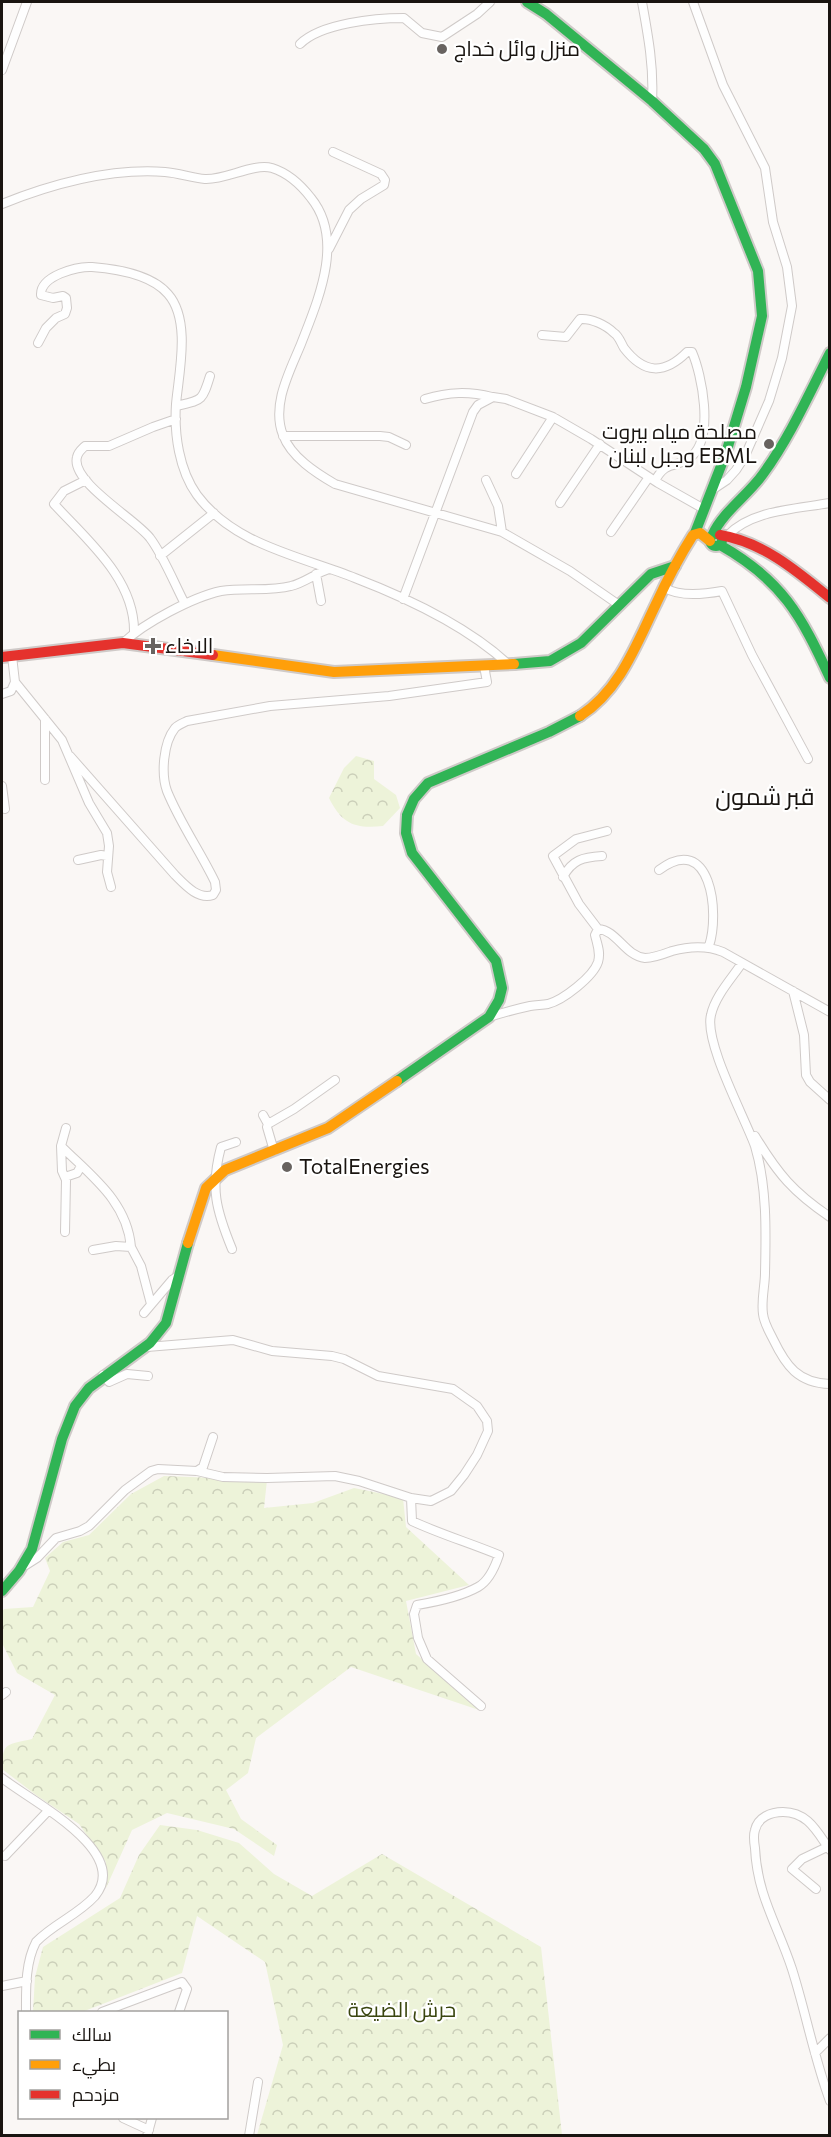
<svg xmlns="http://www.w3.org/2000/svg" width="831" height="2137" font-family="Commissioner,Cairo,sans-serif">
	<defs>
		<pattern id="forest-crowns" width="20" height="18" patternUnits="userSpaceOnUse" patternTransform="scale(1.5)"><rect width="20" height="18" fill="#edf3d9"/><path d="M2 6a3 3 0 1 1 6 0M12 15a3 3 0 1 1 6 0" fill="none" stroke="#cbcfb9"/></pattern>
	</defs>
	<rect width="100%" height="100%" fill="#faf7f5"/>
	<path fill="url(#forest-crowns)" d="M 356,756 L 374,761 L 374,779 L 396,795 L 400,808 L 383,826 C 355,829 342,824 329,798 L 344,768 Z
		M 164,1476 L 267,1480 L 264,1508 L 313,1503 L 354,1488 L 403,1498 L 406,1527 L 469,1585 L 406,1601 L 416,1654 L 479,1710 L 351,1667 L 256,1738 L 248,1773 L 226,1790 L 241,1819 L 277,1845 L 274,1856 L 234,1829 L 167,1813 L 132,1830 L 106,1888 L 106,1862 L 79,1824 L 36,1795 L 2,1769 C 2,1741 8,1745 32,1739 L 55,1695 L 17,1673 L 2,1643 L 2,1612 L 4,1609 L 33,1607 L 50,1571 L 45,1558 L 63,1542 L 89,1535 L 131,1494 Z
		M 160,1825 L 197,1830 L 239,1843 L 274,1874 L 312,1896 L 382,1854 L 541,1947 L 562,2135 L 257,2135 L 283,2045 L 265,1962 L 197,1916 L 182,1973 L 82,2012 L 33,2012 L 35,1977 L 43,1947 L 120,1898 L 139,1855 Z"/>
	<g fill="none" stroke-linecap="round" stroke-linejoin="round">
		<defs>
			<path id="street" d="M 642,2 C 648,35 654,67 652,101
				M 693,2 L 723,85 L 765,168 L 773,222 L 787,267 L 792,306 L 782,358 L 769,401 L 745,456 L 736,470 L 727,480 L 712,490
				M 300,44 C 321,23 376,18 404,18 L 422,33 L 442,37 L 477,14 L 490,2
				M 2,70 L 27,2
				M 2,204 C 52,184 111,168 165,172 C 179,173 192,178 205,179 C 226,180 253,163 272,168 C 288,173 301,185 311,198 C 345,240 318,300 301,344 C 290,371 271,405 283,435 C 291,457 316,473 335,484 L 502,532 L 570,571 L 619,605
				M 329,249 L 349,210 L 361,199 L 384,185 L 385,180 L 381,174 L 333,152
				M 542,335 L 566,337 L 580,319 C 591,318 606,325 614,333 C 619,336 621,343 624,348 C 644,374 664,375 687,352 L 692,352 C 702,375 714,436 692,456 C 678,469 666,459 655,481
				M 38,343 L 46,328 L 56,318 L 65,314 L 67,308 L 66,298 L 63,296 L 53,298 L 41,295 C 40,276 77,266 92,267 C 117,269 151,274 168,294 C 191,320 179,372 176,404 C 174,434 179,470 197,495 C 234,545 300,556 355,578 C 407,598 468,627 508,664
				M 425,399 C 449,392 468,391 492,397
				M 176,406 C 202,400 202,402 210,376
				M 176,419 L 153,427 L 109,446 L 85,446 C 82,449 78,452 77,457 C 70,482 137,520 150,538 C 163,555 175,585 185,604
				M 283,436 L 380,436 L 389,437 L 406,445
				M 516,474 L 553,417
				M 86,480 L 64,491 L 54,504 C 87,540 135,579 134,632
				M 486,480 L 498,506 L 502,532
				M 560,503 L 600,444
				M 611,532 L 649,477
				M 728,535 C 752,510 796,509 830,503
				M 160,556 L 214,513
				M 316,574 L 321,601
				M 665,588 C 680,597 706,594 722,591 L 752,655 L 808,759
				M 403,599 L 473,412 L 478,405 L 493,397 L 506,399 L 553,417 L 591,439 L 658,483 L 704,509
				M 123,643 C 144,623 193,597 221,591 C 244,587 269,592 291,586 C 304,583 316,573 329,569
				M 15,682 L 62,740 L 89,803 L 107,833 L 109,846 L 107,872 L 111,887
				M 2,694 L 11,691 L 15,682 L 12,656
				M 70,756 L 175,875 C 185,885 198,900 213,895 L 216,890 L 215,882 C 200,851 180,823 167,791 C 161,774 163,743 175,728 C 178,725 183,723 187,721 L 270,706 L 389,696 L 487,682 L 484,666
				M 45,780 L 45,719
				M 2,786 L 5,809
				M 607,831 L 576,839 L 553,856 L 579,904 L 598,929 C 617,930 625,956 645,958 C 654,958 664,954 672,951 C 690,946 706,945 723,952 L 830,1012
				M 78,860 L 101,855 L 107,856
				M 659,870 C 711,831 720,913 709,946
				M 563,877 C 572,860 583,857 602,856
				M 742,963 C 732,978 715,996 711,1015 C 704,1042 744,1116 755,1146 C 767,1186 766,1231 765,1273 C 765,1286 761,1300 763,1314 C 764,1323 769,1331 773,1339 C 786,1366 798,1383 830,1384
				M 793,991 L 804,1035 L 806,1075 L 810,1082 L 830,1100
				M 489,1017 C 502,1013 516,1009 530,1006 C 536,1005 542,1005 548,1004 C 563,1000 593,977 598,962 C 601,952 597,944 595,935 L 598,929
				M 263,1115 L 268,1124
				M 66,1128 L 61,1146 C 91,1176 127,1201 131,1247
				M 755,1136 C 778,1174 793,1192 830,1217
				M 61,1146 L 62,1171 L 66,1180 L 65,1232
				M 274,1151 L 267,1127 L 268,1124 L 294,1109 L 335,1080
				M 65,1177 L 77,1173 L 81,1166
				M 232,1249 C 216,1210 210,1188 221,1147 L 236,1142
				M 93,1250 L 116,1246 L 131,1247 L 141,1266 L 151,1304
				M 144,1313 L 172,1280 L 180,1275
				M 103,1375 L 109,1382 L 127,1374 L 148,1376
				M 197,1471 L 203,1467 L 213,1437
				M 411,1498 L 412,1521 C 440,1534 470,1543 499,1555 C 495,1567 489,1581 478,1587 C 462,1596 435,1602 417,1605 L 414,1614 L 418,1638 L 427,1659 L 481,1706
				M 26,1565 L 37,1558 L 56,1538 L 80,1531 L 89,1526 L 125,1490 L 151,1471 L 158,1469 L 197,1471 L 223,1477 L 267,1478 L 335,1476 L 359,1481 L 411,1498 L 431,1501 L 451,1491 L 464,1475 L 477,1455 L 488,1431 L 487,1421 L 477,1406 L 453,1389 L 378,1376 L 344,1359 L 332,1356 L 272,1351 L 233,1340 L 147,1347
				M 2,1695 L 6,1692
				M 2,1778 C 29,1800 132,1851 95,1896 C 78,1915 53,1924 36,1942 C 25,1963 26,1990 26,2012
				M 830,1850 C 817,1832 808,1812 783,1812 C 771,1812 758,1817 755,1830 C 753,1836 754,1842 755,1848 C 757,1895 778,1926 792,1969 C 806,2013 814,2058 830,2101
				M 5,1856 L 48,1811
				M 816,1889 L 792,1869 L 802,1859 L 827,1847
				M 2,1986 L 27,1981
				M 102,2012 L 182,1982 L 187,1989 L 179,2012
				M 815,2053 L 830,2038
				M 123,2118 L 149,2130
				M 147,2136 L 152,2118
				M 249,2136 L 258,2082"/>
			<path id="fast" d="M 527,2 L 546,14 L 652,101 L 704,149 L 715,164 L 758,271 L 762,316 L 746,387 L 726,453 L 695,533
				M710 540a6 6 0 1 1 12 0a6 6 0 1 1-12 0Z
				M 713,534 C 722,513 749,494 763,474 C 790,437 809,394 830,353
				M 720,545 C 782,580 801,615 830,678
				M 514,664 L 550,661 L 581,643 L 651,574 L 675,566
				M 397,1081 L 489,1017 L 499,1000 L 502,988 L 496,961 L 412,853 L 406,833 L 407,815 L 414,799 L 428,783 L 549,732 L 580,716
				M 2,1591 L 19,1571 L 32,1549 L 62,1439 L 75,1406 L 89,1388 L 150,1343 L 166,1323 L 188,1243"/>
			<path id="slow" d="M 213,655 L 334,672 L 514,664
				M 580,716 C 620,690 636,645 656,604 C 667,580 679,557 693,535 L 700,533 L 710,541
				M 188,1243 L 206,1188 L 225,1170 L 328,1128 L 397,1081"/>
			<path id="jam" d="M 720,535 C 763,542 797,571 830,598
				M 2,657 L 123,643 L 213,655"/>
		</defs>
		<use href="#street" stroke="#cfcac8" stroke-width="10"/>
		<use href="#fast" stroke="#cfcac8" stroke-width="14"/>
		<use href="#slow" stroke="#cfcac8" stroke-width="14"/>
		<use href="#jam" stroke="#cfcac8" stroke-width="14"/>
		<use href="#street" stroke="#fefefe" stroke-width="8"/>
		<use href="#fast" stroke="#30b455" stroke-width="10"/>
		<use href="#slow" stroke="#ff9f0a" stroke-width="10"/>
		<use href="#jam" stroke="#e5322d" stroke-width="10"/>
	</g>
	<g fill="#686360" stroke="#fff" stroke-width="2">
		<circle cx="442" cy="49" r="6"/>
		<circle cx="769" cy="444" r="6"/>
		<path d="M150 637h6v6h6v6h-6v6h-6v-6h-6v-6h6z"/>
		<circle cx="287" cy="1167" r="6"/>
	</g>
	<g text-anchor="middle" stroke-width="4.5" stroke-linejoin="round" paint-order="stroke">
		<g font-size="21" fill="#191410" stroke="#fff" text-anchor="start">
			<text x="454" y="56">منزل وائل خداج</text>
			<text x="757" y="439" text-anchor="end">مصلحة مياه بيروت<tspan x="757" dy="24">وجبل لبنان EBML</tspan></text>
			<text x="165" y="653">الاخاء</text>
			<text x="299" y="1174">TotalEnergies</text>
		</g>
		<g font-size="21" fill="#3a460f" stroke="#fff">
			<text x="402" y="2017">حرش الضيعة</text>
		</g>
		<g font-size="24" fill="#191410" stroke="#fff">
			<text x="765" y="805">قبر شمون</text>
		</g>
	</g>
	<rect width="831" height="2137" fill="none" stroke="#191410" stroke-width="6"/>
	<rect x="18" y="2011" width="210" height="108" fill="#ffffff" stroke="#a3a19f" stroke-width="1.5"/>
	<rect x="30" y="2030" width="30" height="9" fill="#30b455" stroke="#a3a19f" stroke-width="1.5"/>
	<text x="72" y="2041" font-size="18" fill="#191410">سالك</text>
	<rect x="30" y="2060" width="30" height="9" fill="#ff9f0a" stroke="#a3a19f" stroke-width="1.5"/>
	<text x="72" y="2071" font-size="18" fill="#191410">بطيء</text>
	<rect x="30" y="2090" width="30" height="9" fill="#e5322d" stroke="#a3a19f" stroke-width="1.5"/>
	<text x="72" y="2101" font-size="18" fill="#191410">مزدحم</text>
</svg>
